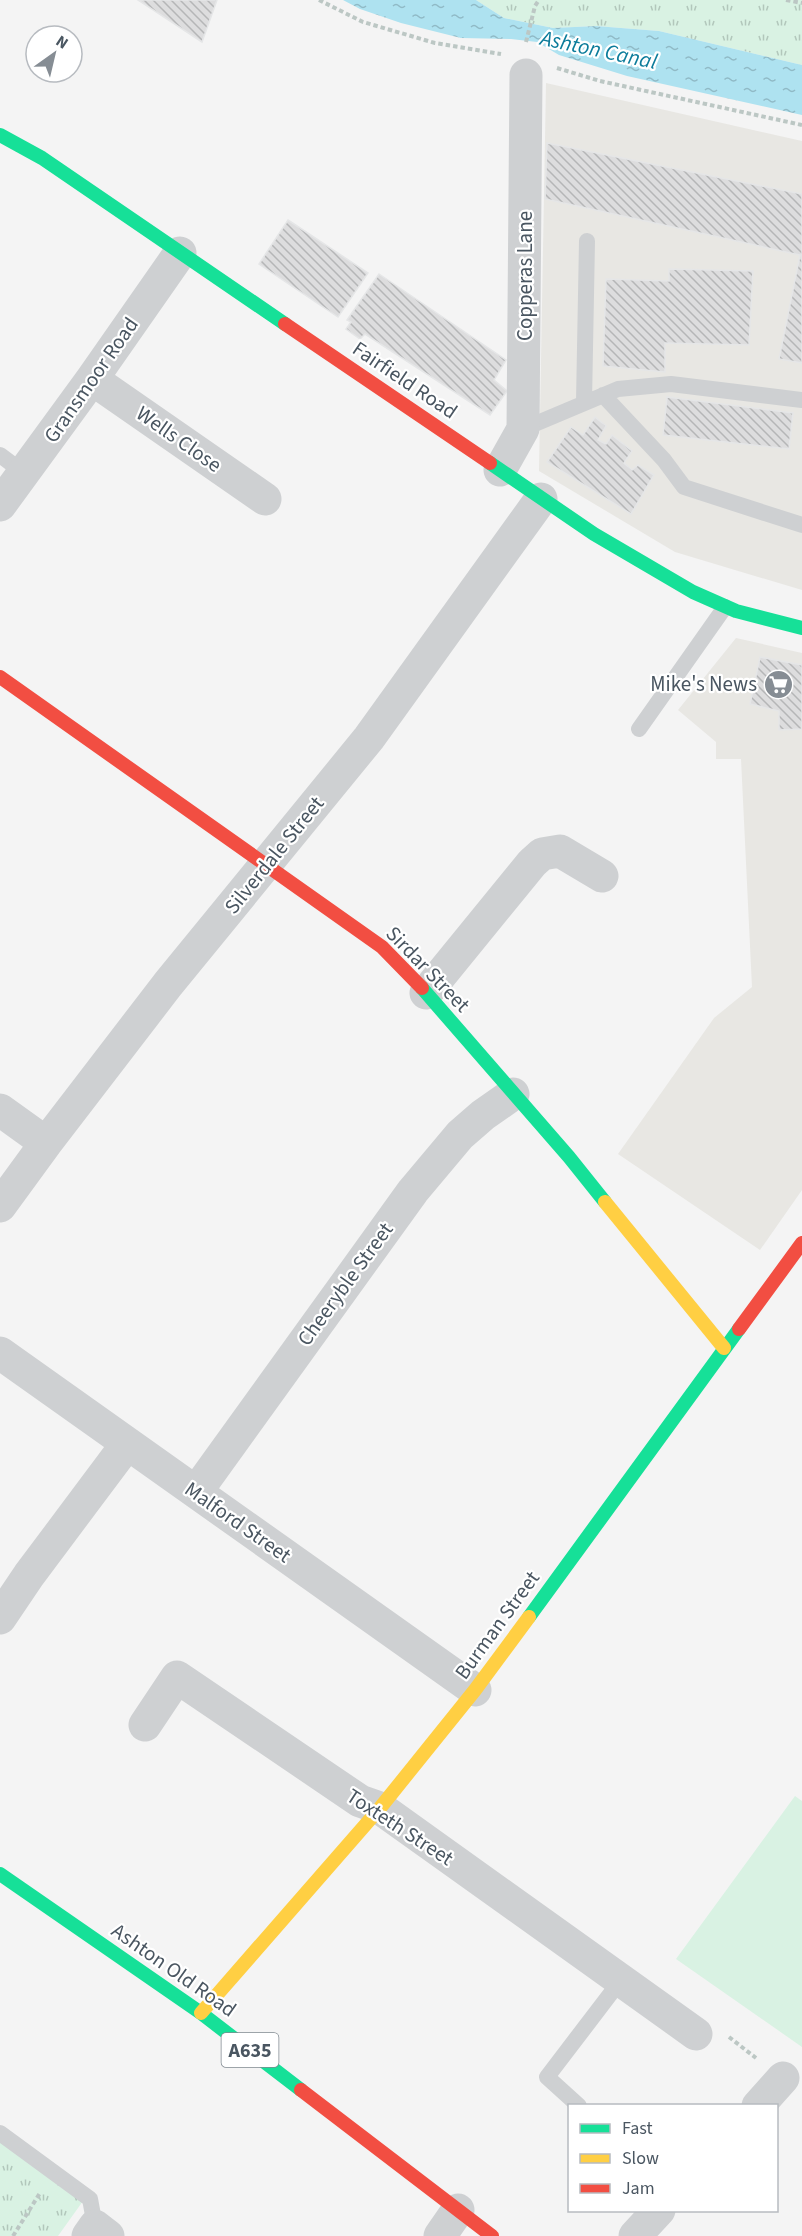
<svg xmlns="http://www.w3.org/2000/svg" width="802" height="2236" font-family="'Source Sans 3',sans-serif">
	<defs>
		<pattern id="park-tufts" width="24" height="20" patternUnits="userSpaceOnUse" patternTransform="scale(1.5)"><rect width="24" height="20" fill="#d9f2e3"/><path d="M3 7l-1-3M5 7V3M7 7l1-3M15 17l-1-3M17 17v-4M19 17l1-3" fill="none" stroke="#b2c7bb"/></pattern>
		<pattern id="water-ripples" width="26" height="14" patternUnits="userSpaceOnUse" patternTransform="scale(1.5)"><rect width="26" height="14" fill="#aee2f0"/><path d="M2 4q2-2 4 0t4 0M15 11q2-2 4 0t4 0" fill="none" stroke="#90bac6"/></pattern>
		<pattern id="building-back-hatch" width="6" height="6" patternUnits="userSpaceOnUse" patternTransform="scale(1.5)"><rect width="6" height="6" fill="#ddddde"/><path d="M-1 5l2 2M0 0l6 6M5-1l2 2" fill="none" stroke="#b5b6b7"/></pattern>
	</defs>
	<rect width="100%" height="100%" fill="#f4f4f4"/>
	<path fill="#e8e7e3" d="M 546,83 L 802,141 L 802,590 L 675,552 L 539,471 Z
		M 736,638 L 802,653 L 802,1190 L 760,1250 L 618,1154 L 714,1018 L 752,987 L 741,759 L 716,759 L 716,742 L 678,710 Z"/>
	<path fill="url(#park-tufts)" d="M 476,0 L 802,0 L 802,65 L 659,31 L 596,26 L 553,28 L 504,18 Z
		M 0,2141 L 83,2201 L 58,2236 L 0,2236 Z"/>
	<path fill="#d9f2e3" d="M 795,1796 L 802,1801 L 802,2047 L 676,1959 Z"/>
	<path fill="url(#water-ripples)" d="M 343,0 L 476,0 L 504,18 L 553,28 L 596,26 L 659,31 L 802,65 L 802,115 L 627,76 L 559,55 L 537,42 L 511,39 L 461,38 L 401,23 L 360,9 Z"/>
	<path fill="url(#building-back-hatch)" stroke="#e5e6e7" stroke-width="1.5" d="M 138,0 L 217,0 L 202,42 Z
		M 547,143 L 802,194 L 802,363 L 779,359 L 800,255 L 545,199 Z
		M 288,220 L 368,273 L 338,317 L 259,264 Z
		M 669,269 L 753,271 L 749,345 L 665,343 L 665,372 L 603,366 L 606,279 L 669,281 Z
		M 379,274 L 506,360 L 494,380 L 507,391 L 490,415 L 365,334 L 360,339 L 346,329 L 351,322 L 347,320 Z
		M 667,397 L 793,413 L 789,449 L 663,435 Z
		M 595,417 L 606,426 L 598,440 L 606,444 L 612,435 L 632,451 L 624,463 L 632,470 L 638,465 L 654,475 L 631,514 L 547,462 L 571,427 L 583,435 Z
		M 760,657 L 802,665 L 802,729 L 779,730 L 779,711 L 750,704 Z"/>
	<g fill="none" stroke-linecap="round" stroke-linejoin="round">
		<path stroke="#bcc7c4" stroke-width="4" stroke-dasharray="4.5 3" stroke-linecap="butt" d="M 319,0 L 363,22 L 435,43 L 501,54
			M 786,0 L 802,3
			M 526,42 L 535,6 L 539,0
			M 557,68 L 600,81 L 802,125
			M 729,2037 L 756,2058
			M 13,2236 L 40,2193"/>
		<path stroke="#ced0d2" stroke-width="16" d="M 603,395 L 664,460 L 684,487 L 802,525
			M 584,402 L 587,241
			M 523,429 L 618,389 L 671,384 L 802,400
			M 0,455 L 24,473
			M 639,729 L 725,607
			M 579,2106 L 547,2077 L 621,1980
			M 0,2133 L 90,2199 L 95,2226"/>
		<path stroke="#ced0d2" stroke-width="33" d="M 92,379 L 265,499
			M 500,470 L 523,429 L 526,75
			M 0,505 L 92,379 L 180,253
			M 426,993 L 532,863 L 542,854 L 560,851 L 602,876
			M 0,1110 L 46,1143
			M 0,1206 L 46,1143 L 168,984 L 369,738 L 541,499
			M 0,1353 L 475,1690
			M 196,1492 L 413,1191 L 460,1135 L 483,1115 L 513,1094
			M 0,1618 L 29,1575 L 127,1444
			M 145,1725 L 177,1677 L 360,1801 L 380,1808 L 696,2034
			M 758,2106 L 783,2078
			M 88,2236 L 95,2226 L 108,2236
			M 440,2236 L 458,2210
			M 635,2236 L 659,2210"/>
		<path stroke="#16e098" stroke-width="14" d="M 0,135 L 42,158 L 285,324
			M 490,463 L 594,534 L 693,592 L 736,611 L 802,628
			M 422,988 L 569,1157 L 605,1202
			M 529,1617 L 739,1329
			M 0,1874 L 201,2013 L 301,2090"/>
		<path stroke="#ffcf43" stroke-width="14" d="M 605,1202 L 724,1348
			M 201,2013 L 380,1808 L 475,1690 L 529,1617"/>
		<path stroke="#f24e42" stroke-width="14" d="M 285,324 L 490,463
			M 0,677 L 382,947 L 422,988
			M 739,1329 L 802,1243
			M 301,2090 L 492,2236"/>
	</g>
	<defs>
		<symbol id="supermarket-disc" viewBox="-11 -11 22 22"><circle r="9.5" fill="#868d94" stroke="#fff"/><path d="M-6-5.5h2.5l.6 2H6L4.5 2H-2.5L-4.4-4H-6ZM-1.5 3.2a1.3 1.3 0 1 0 .1 0ZM3 3.2a1.3 1.3 0 1 0 .1 0Z" fill="#fff"/></symbol>
	</defs>
	<g fill-rule="evenodd">
		<use href="#supermarket-disc" x="762" y="668" width="33" height="33"/>
	</g>
	<g text-anchor="middle" stroke-width="4.5" stroke-linejoin="round" paint-order="stroke">
		<rect fill="#fff" stroke="#808990" stroke-width="1.5" x="221.5" y="2033" width="57" height="34" rx="4.5"/>
		<g font-size="20" font-weight="bold" fill="#4a5661">
			<text x="250" y="2057">A635</text>
		</g>
		<g font-size="21" fill="#4a5661" stroke="#fff">
			<text transform="translate(525 276) rotate(-90)" y="7">Copperas Lane</text>
			<text transform="translate(91 380) rotate(-55)" y="7">Gransmoor Road</text>
			<text transform="translate(405 380) rotate(34)" y="7">Fairfield Road</text>
			<text transform="translate(179 439) rotate(35)" y="7">Wells Close</text>
			<text transform="translate(274 855) rotate(-51)" y="7">Silverdale Street</text>
			<text transform="translate(428 969) rotate(46)" y="7">Sirdar Street</text>
			<text transform="translate(345 1284) rotate(-54)" y="7">Cheeryble Street</text>
			<text transform="translate(238 1522) rotate(35)" y="7">Malford Street</text>
			<text transform="translate(497 1625) rotate(-54)" y="7">Burman Street</text>
			<text transform="translate(400 1827) rotate(33)" y="7">Toxteth Street</text>
			<text transform="translate(174 1970) rotate(35)" y="7">Ashton Old Road</text>
		</g>
		<g font-size="21" fill="#4a5661" stroke="#fff" text-anchor="end">
			<text x="757" y="691">Mike's News</text>
		</g>
		<g font-size="22" font-style="italic" fill="#0c7c9b" stroke="#fff">
			<text transform="translate(599 49) rotate(12)" y="8">Ashton Canal</text>
		</g>
	</g>
	<rect x="568" y="2104" width="210" height="108" fill="#ffffff" stroke="#b7bbc0" stroke-width="1.5"/>
	<rect x="580" y="2124" width="30" height="9" fill="#16e098" stroke="#b7bbc0" stroke-width="1.5"/>
	<text x="622" y="2134" font-size="18" fill="#4a5661">Fast</text>
	<rect x="580" y="2154" width="30" height="9" fill="#ffcf43" stroke="#b7bbc0" stroke-width="1.5"/>
	<text x="622" y="2164" font-size="18" fill="#4a5661">Slow</text>
	<rect x="580" y="2184" width="30" height="9" fill="#f24e42" stroke="#b7bbc0" stroke-width="1.5"/>
	<text x="622" y="2194" font-size="18" fill="#4a5661">Jam</text>
	<g transform="translate(54 54) rotate(34)"><circle r="28" fill="#ffffff" stroke="#b7bbc0" stroke-width="1.5"/>
	<path d="M0-4.5L10 22L0 15L-10 22Z" fill="#868d94"/>
	<text y="-9" font-size="16" font-weight="bold" text-anchor="middle" fill="#4a5661">N</text>
	</g>
</svg>
